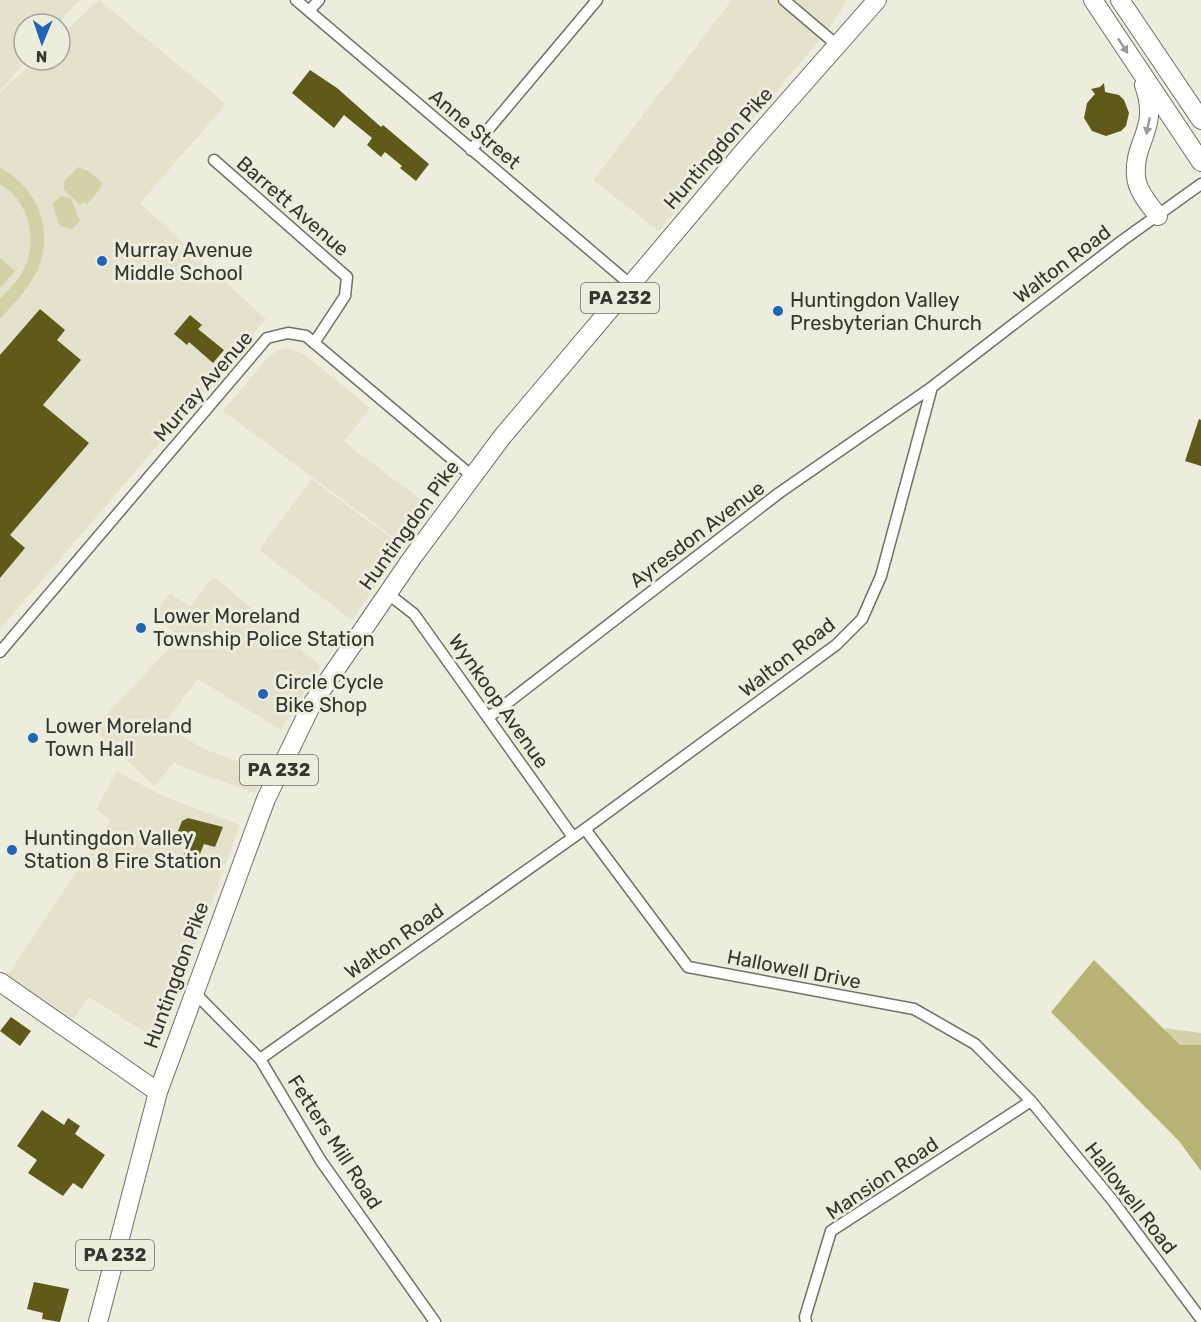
<svg xmlns="http://www.w3.org/2000/svg" width="1201" height="1322" font-family="Rubik,sans-serif">
	<rect width="100%" height="100%" fill="#ededde"/>
	<path fill="#e3e2cd" d="M 0,0 L 79,0 L 58,24 L 24,24 L 24,60 L 27,60 L 0,91 Z
		M 99,0 L 226,104 L 140,203 L 266,319 L 0,629 L 0,93 L 35,60 L 60,60 L 60,36 Z
		M 732,0 L 847,0 L 831,26 L 659,231 L 593,180 Z
		M 287,348 L 305,355 L 370,408 L 344,442 L 432,508 L 404,545 L 223,411 L 268,357 L 277,351 Z
		M 312,479 L 403,547 L 352,620 L 259,550 Z
		M 213,576 L 321,666 L 281,730 L 198,679 L 167,719 L 166,723 L 201,748 L 265,771 L 255,793 L 182,767 L 175,762 L 154,786 L 93,729 L 180,637 L 153,615 L 170,593 L 190,607 Z
		M 117,771 L 160,795 L 240,825 L 161,1042 L 89,997 L 70,1023 L 6,978 L 111,820 L 96,810 Z"/>
	<path fill="#d3d1a7" d="M 78,167 L 88,171 L 102,182 L 100,189 L 87,204 L 83,202 L 80,205 L 64,190 L 64,181 Z
		M 0,168 C 43,190 58,243 30,283 C 22,296 10,307 0,319 L 0,299 C 7,291 16,283 21,274 C 40,244 30,201 0,184 Z
		M 61,196 L 71,198 L 80,221 L 72,229 L 60,226 L 52,204 Z
		M 0,258 L 15,271 L 0,288 Z
		M 1164,1028 L 1201,1033 L 1201,1081 Z"/>
	<path fill="#b7b374" d="M 1094,960 L 1180,1045 L 1201,1045 L 1201,1171 L 1179,1141 L 1051,1012 Z"/>
	<path fill="#5f5a1a" d="M 310,70 L 337,88 L 381,127 L 383,125 L 429,164 L 416,181 L 400,168 L 402,166 L 385,152 L 381,157 L 367,145 L 372,138 L 344,115 L 334,128 L 292,93 Z
		M 1104,83 L 1105,92 L 1119,95 L 1124,100 L 1129,113 L 1126,126 L 1121,131 L 1106,136 L 1092,131 L 1084,118 L 1087,103 L 1095,94 L 1091,89 L 1100,87 Z
		M 40,309 L 65,330 L 57,340 L 81,360 L 43,405 L 89,443 L 10,535 L 25,548 L 0,578 L 0,355 Z
		M 190,315 L 202,325 L 198,329 L 224,350 L 213,363 L 189,342 L 187,345 L 174,334 Z
		M 1199,419 L 1201,420 L 1201,466 L 1185,461 Z
		M 188,818 L 223,827 L 215,847 L 204,844 L 197,861 L 183,856 L 188,846 L 186,845 L 187,839 L 176,836 L 182,821 Z
		M 11,1017 L 31,1031 L 20,1046 L 0,1031 Z
		M 42,1110 L 64,1125 L 68,1118 L 80,1126 L 75,1134 L 105,1155 L 82,1189 L 73,1183 L 63,1196 L 28,1173 L 37,1160 L 17,1146 Z
		M 34,1282 L 69,1289 L 60,1322 L 42,1319 L 43,1313 L 27,1309 Z"/>
	<g fill="none" stroke-linecap="round" stroke-linejoin="round">
		<defs>
			<path id="street" d="M 296,0 L 631,285
				M 784,0 L 837,45
				M 309,11 L 319,0
				M 471,150 L 597,0
				M 214,160 L 347,277 L 345,296 L 314,343
				M 387,593 L 414,614 L 573,837
				M 0,652 L 267,338 L 288,333 L 306,336 L 472,476
				M 489,717 L 779,493 L 932,387
				M 585,829 L 688,967 L 914,1009 L 975,1044 L 1031,1101 L 1113,1201 L 1201,1319
				M 194,992 L 260,1059 L 321,1161 L 435,1322
				M 260,1059 L 585,829 L 836,645 L 862,619 L 881,576 L 932,387 L 1123,240 L 1201,184
				M 806,1322 L 805,1317 L 831,1231 L 1031,1101"/>
			<path id="primary" d="M 1093,0 L 1201,162
				M 1120,0 L 1201,120
				M 1144,85 C 1160,130 1133,140 1136,176 C 1137,191 1149,204 1158,216
				M 0,982 L 158,1092
				M 98,1322 L 158,1092 L 266,799 L 312,704 L 412,558 L 502,437 L 744,151 L 877,0"/>
		</defs>
		<use href="#street" stroke="#717164" stroke-width="13"/>
		<use href="#primary" stroke="#717164" stroke-width="20"/>
		<use href="#street" stroke="#fff" stroke-width="10"/>
		<use href="#primary" stroke="#fff" stroke-width="18"/>
	</g>
	<defs><path id="oneway-solid" d="M-6-.8H1V-3.2L6.5 0L1 3.2V.8H-6Z" transform="scale(1.5)"/></defs>
	<g fill="#9a9a98">
		<use href="#oneway-solid" transform="translate(1123 46) rotate(57)"/>
		<use href="#oneway-solid" transform="translate(1148 126) rotate(102)"/>
	</g>
	<g fill="#1e65b5" stroke="#ededde" stroke-width="2">
		<circle cx="102" cy="261" r="6"/>
		<circle cx="778" cy="311" r="6"/>
		<circle cx="141" cy="628" r="6"/>
		<circle cx="263" cy="694" r="6"/>
		<circle cx="33" cy="738" r="6"/>
		<circle cx="12" cy="850" r="6"/>
	</g>
	<g text-anchor="middle" stroke-width="6" stroke-linejoin="round" paint-order="stroke">
		<g fill="#ededde" stroke="#6d6d65" stroke-width="1.5">
			<rect x="581" y="283" width="78" height="30" rx="4.5"/>
			<rect x="240" y="755" width="78" height="30" rx="4.5"/>
			<rect x="76" y="1240" width="78" height="30" rx="4.5"/>
		</g>
		<g font-size="18" font-weight="bold" fill="#363631">
			<text x="620" y="304">PA 232</text>
			<text x="279" y="776">PA 232</text>
			<text x="115" y="1261">PA 232</text>
		</g>
		<g font-size="20" fill="#363631" stroke="#ededde">
			<text transform="translate(475 129) rotate(40)" y="7">Anne Street</text>
			<text transform="translate(718 148) rotate(-49)" y="7">Huntingdon Pike</text>
			<text transform="translate(293 206) rotate(41)" y="7">Barrett Avenue</text>
			<text transform="translate(1062 264) rotate(-37)" y="7">Walton Road</text>
			<text transform="translate(203 386) rotate(-49)" y="7">Murray Avenue</text>
			<text transform="translate(409 525) rotate(-54)" y="7">Huntingdon Pike</text>
			<text transform="translate(697 534) rotate(-37)" y="7">Ayresdon Avenue</text>
			<text transform="translate(787 657) rotate(-38)" y="7">Walton Road</text>
			<text transform="translate(499 701) rotate(55)" y="7">Wynkoop Avenue</text>
			<text transform="translate(394 941) rotate(-35)" y="7">Walton Road</text>
			<text transform="translate(794 969) rotate(11)" y="7">Hallowell Drive</text>
			<text transform="translate(176 975) rotate(-70)" y="7">Huntingdon Pike</text>
			<text transform="translate(335 1142) rotate(57)" y="7">Fetters Mill Road</text>
			<text transform="translate(882 1178) rotate(-34)" y="7">Mansion Road</text>
			<text transform="translate(1131 1198) rotate(52)" y="7">Hallowell Road</text>
		</g>
		<g font-size="20" fill="#363631" stroke="#ededde" text-anchor="start">
			<text x="114" y="257">Murray Avenue<tspan x="114" dy="23">Middle School</tspan></text>
			<text x="790" y="307">Huntingdon Valley<tspan x="790" dy="23">Presbyterian Church</tspan></text>
			<text x="153" y="623">Lower Moreland<tspan x="153" dy="23">Township Police Station</tspan></text>
			<text x="275" y="689">Circle Cycle<tspan x="275" dy="23">Bike Shop</tspan></text>
			<text x="45" y="733">Lower Moreland<tspan x="45" dy="23">Town Hall</tspan></text>
			<text x="24" y="845">Huntingdon Valley<tspan x="24" dy="23">Station 8 Fire Station</tspan></text>
		</g>
	</g>
	<g transform="translate(42 42) rotate(182)"><circle r="28" fill="#ededde" stroke="#a4a499" stroke-width="1.5"/>
	<path d="M0-4.5L10 22L0 15L-10 22Z" fill="#1e65b5"/>
	<text y="-9" font-size="16" font-weight="bold" text-anchor="middle" fill="#363631">N</text>
	</g>
</svg>
